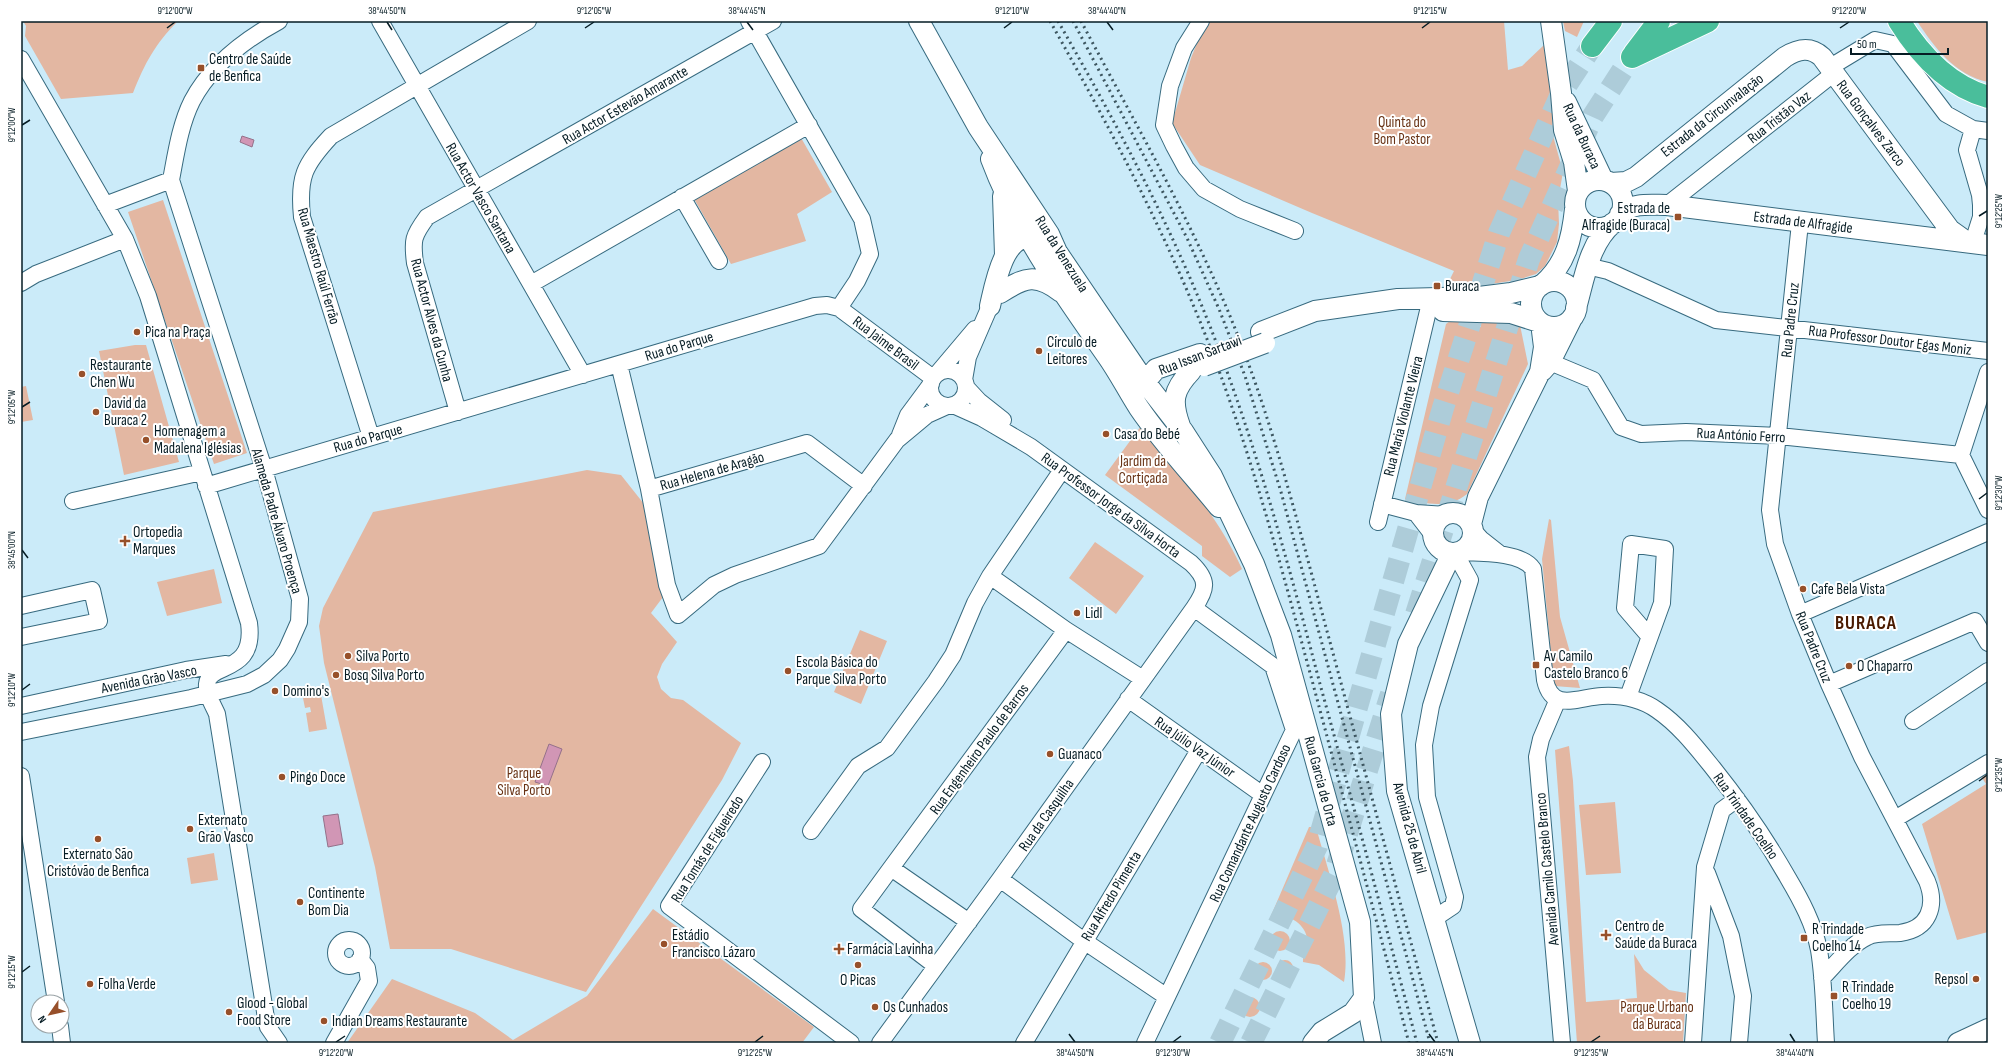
<svg xmlns="http://www.w3.org/2000/svg" width="2009" height="1064" font-family="'Sofia Sans Condensed',sans-serif">
	<rect width="100%" height="100%" fill="#cbebf9"/>
	<path fill="#e3b7a2" d="M 23,21 L 178,21 C 155,44 145,63 133,93 L 61,99 L 25,36 L 26,26 Z
		M 1206,21 L 1504,21 L 1508,70 L 1522,66 L 1544,45 L 1553,104 L 1552,132 L 1563,172 L 1558,200 L 1559,224 L 1557,242 L 1545,266 L 1536,274 L 1517,280 L 1491,284 L 1450,288 L 1450,279 L 1454,271 L 1312,213 L 1200,165 L 1172,123 L 1191,58 Z
		M 1563,21 L 1584,21 L 1577,37 L 1565,31 Z
		M 1917,21 L 1988,21 L 1988,82 C 1955,75 1934,47 1917,21 Z
		M 800,136 L 832,192 L 797,214 L 806,241 L 731,264 L 693,197 Z
		M 163,200 L 247,453 L 214,464 L 128,212 Z
		M 1450,321 L 1468,321 L 1468,326 L 1481,327 L 1481,322 L 1520,325 L 1528,364 L 1467,494 C 1449,509 1426,504 1405,499 L 1446,324 Z
		M 135,345 L 146,345 L 179,462 L 124,475 L 99,351 Z
		M 26,386 L 33,420 L 21,422 L 21,387 Z
		M 1141,426 C 1179,472 1217,514 1242,569 L 1230,577 L 1202,556 L 1202,546 L 1105,475 Z
		M 587,470 L 621,475 L 644,504 L 663,597 L 651,613 L 677,642 L 662,664 L 657,677 L 661,689 L 671,698 L 683,700 L 741,743 L 722,780 L 586,992 L 451,949 L 390,949 L 375,867 L 324,663 L 319,626 L 323,608 L 373,512 Z
		M 1549,519 L 1551,520 L 1560,617 L 1580,688 L 1554,686 L 1542,559 Z
		M 1095,542 L 1144,576 L 1116,614 L 1069,578 Z
		M 214,569 L 222,603 L 167,616 L 157,582 Z
		M 860,630 L 887,641 L 861,704 L 834,692 Z
		M 321,695 L 327,729 L 309,732 L 306,713 L 311,712 L 310,707 L 305,708 L 303,698 Z
		M 1569,746 L 1573,781 L 1586,1002 L 1637,998 L 1634,954 L 1644,970 L 1669,990 L 1686,993 L 1683,1043 L 1577,1043 L 1555,750 Z
		M 1988,770 L 1988,932 L 1957,940 L 1922,824 L 1986,784 L 1980,775 Z
		M 1615,802 L 1621,873 L 1586,875 L 1579,805 Z
		M 1309,827 L 1316,827 C 1328,872 1352,936 1344,982 L 1319,965 L 1303,962 C 1303,954 1306,948 1307,941 C 1308,931 1297,919 1288,918 C 1282,917 1276,921 1270,918 Z
		M 214,853 L 218,880 L 191,884 L 187,858 Z
		M 653,909 L 814,1027 L 802,1043 L 347,1043 L 392,979 L 475,1013 L 513,1040 L 587,996 Z
		M1270 941a10 10 0 1 1 20 0a10 10 0 1 1-20 0Z
		M1277 968a8 8 0 1 1 16 0a8 8 0 1 1-16 0Z
		M1254 971a9 9 0 1 1 18 0a9 9 0 1 1-18 0Z
		M1240 1007a10 10 0 1 1 20 0a10 10 0 1 1-20 0Z"/>
	<path fill="#d196b5" stroke="#94718a" d="M 242,136 L 254,140 L 252,147 L 240,142 Z
		M 549,744 L 562,749 L 548,786 L 535,782 Z
		M 338,814 L 343,844 L 328,847 L 323,816 Z"/>
	<g fill="none" stroke-linecap="round" stroke-linejoin="round">
		<path stroke="#adccd9" stroke-width="22" stroke-dasharray="22 11" stroke-linecap="butt" d="M 1416,614 L 1529,259 L 1593,116 L 1624,68
			M 1220,1043 L 1317,846 L 1443,408 L 1499,233 L 1562,92 L 1592,46
			M 1251,1043 L 1334,875 L 1391,694"/>
		<defs>
			<path id="minor" d="M 380,21 L 583,375
				M 749,21 L 862,219 L 870,254 L 857,281 L 839,308
				M 1201,21 L 1184,48 L 1170,86 L 1164,125 L 1174,146 L 1186,168 L 1204,189 L 1240,209 L 1295,231
				M 21,59 L 125,239 L 148,296 L 249,623 C 256,675 209,662 207,684 C 206,694 213,705 217,714 L 266,1018 L 268,1027 L 279,1043
				M 1973,129 L 1967,150 L 1980,195 L 1981,205 L 1981,217 L 1973,242
				M 682,197 L 719,261
				M 105,205 L 171,180
				M 1667,205 L 1828,78 L 1837,63 L 1875,40 L 1893,44 L 1946,114 L 1973,129 L 1988,131
				M 1800,223 L 1770,510 L 1775,544 L 1800,614 L 1829,684 L 1862,757 L 1927,881 C 1937,906 1929,929 1900,933 C 1889,934 1877,932 1867,937 C 1850,945 1835,965 1822,978
				M 1587,266 L 1608,271 L 1716,320 L 1988,351
				M 21,283 L 36,274 L 125,239
				M 531,284 L 809,125
				M 1550,362 L 1593,380 L 1621,427 L 1641,434 L 1686,432 L 1779,436 L 1961,455
				M 619,364 L 649,489 L 667,585 L 678,615 L 714,585 L 735,575 L 819,546 L 897,440 L 927,415 L 947,406
				M930 388a18 18 0 1 1 36 0a18 18 0 1 1-36 0Z
				M 937,374 L 975,329
				M 964,380 L 968,357 L 990,306
				M 966,387 L 979,401 L 1003,420
				M 458,412 L 415,263 C 412,240 413,236 427,217 L 773,21
				M 900,435 L 908,415 L 931,384
				M 371,437 L 302,217 C 298,177 304,165 331,136 L 528,21
				M 1961,455 L 1988,372
				M 1961,455 L 1988,510
				M 206,486 L 815,306 L 827,305 L 839,308 L 933,378
				M 649,489 L 807,443 L 864,486
				M 73,501 L 202,472
				M 1382,504 L 1416,513 L 1446,515
				M 1416,513 L 1433,535
				M 1378,522 L 1428,311
				M 1472,529 L 1481,539 L 1500,554
				M 1458,552 C 1478,553 1521,551 1533,569 L 1545,680 C 1552,713 1579,697 1602,696 C 1621,695 1641,699 1657,710 C 1679,725 1696,747 1713,768 C 1741,803 1766,839 1788,878 C 1801,900 1814,924 1819,950 C 1824,980 1824,1012 1826,1043
				M 990,576 L 1066,630 L 1143,679
				M 21,606 L 92,590 L 99,621 L 21,637
				M 1800,614 L 1988,532
				M 1829,684 L 1975,621 L 1988,643
				M 1628,697 L 1662,603 L 1665,549 L 1631,544 L 1625,608 L 1649,636
				M 1128,699 L 1263,795
				M 1558,699 L 1541,739 L 1537,757 L 1562,1043
				M 21,706 L 186,670 L 226,664
				M 1913,721 L 1988,671
				M 21,732 L 191,698 L 247,684 L 264,675 L 280,660 L 287,649 L 299,622 L 300,599 L 264,469 L 171,180 C 176,154 180,125 192,101 C 211,65 244,40 279,21
				M 762,762 L 669,906 L 851,1043
				M 21,776 L 56,1002
				M 1895,819 L 1988,763
				M 811,831 L 858,766 L 887,748 L 936,681 L 953,655 L 975,603 L 990,576 L 1062,470
				M 891,868 L 1066,630
				M 1707,873 L 1731,936 L 1743,996 L 1739,1043
				M 1000,879 L 1084,941 L 1167,997
				M 1435,918 L 1453,906 L 1455,897 L 1427,797 L 1424,745 L 1431,706 L 1470,580 L 1455,553
				M336 953a13 13 0 1 1 26 0a13 13 0 1 1-26 0Z
				M 936,966 L 861,909 L 891,868 L 969,922
				M 1364,998 L 1373,1043
				M 60,1026 L 62,1043
				M 334,1043 L 369,981 L 367,968 L 360,959
				M 880,1043 L 1000,879 L 1194,608 C 1207,589 1209,580 1191,563 L 1031,447 L 982,418 L 953,405
				M 1024,1043 L 1199,750
				M 1145,1043 L 1294,730 L 1273,666 L 1194,608
				M 1693,1043 L 1705,867 L 1722,810 L 1737,799"/>
			<path id="tertiary" d="M 919,21 L 978,127 L 1049,234 L 1057,252 L 1145,382 L 1183,431 L 1212,476 L 1254,564 L 1281,635 L 1360,922 L 1364,998 L 1353,1013 L 1322,1032 L 1313,1043
				M 1551,21 L 1561,93 L 1564,130 L 1574,162 L 1578,191
				M 1566,102 L 1603,180
				M 991,159 C 1018,231 1063,293 1107,356 C 1119,373 1128,391 1139,408 C 1162,442 1193,475 1219,507
				M1575 204a24 24 0 1 1 48 0a24 24 0 1 1-48 0Z
				M 1611,183 L 1626,182 L 1636,177 L 1785,57 C 1798,49 1810,46 1822,57 L 1950,230 L 1964,240 L 1973,242
				M 1003,196 L 1005,255
				M 1620,214 C 1633,202 1651,205 1667,205 L 1988,245
				M1531 304a23 23 0 1 1 46 0a23 23 0 1 1-46 0Z
				M 1543,284 C 1566,264 1572,238 1575,209
				M 1000,293 C 1025,277 1036,273 1061,292
				M 990,306 C 995,285 1005,222 1040,242
				M 1576,308 C 1584,280 1589,243 1613,223
				M 1443,311 L 1511,313 L 1539,322
				M 1261,332 L 1315,311 L 1398,299 L 1479,297 L 1511,293 L 1540,286
				M 1542,371 L 1550,362 L 1572,318
				M 1134,388 L 1145,382 L 1156,369 L 1200,354
				M 1180,426 C 1171,401 1173,390 1191,371
				M1433 533a20 20 0 1 1 40 0a20 20 0 1 1-40 0Z
				M 1471,524 L 1478,497 L 1540,372 L 1544,347 L 1541,323
				M 1452,553 L 1408,644 L 1391,714 L 1397,791 L 1470,1043
				M 1958,1043 L 1988,1029"/>
			<path id="trunk" d="M 1899,21 C 1920,55 1949,86 1988,97
				M 1592,46 L 1611,21
				M 1634,54 L 1659,21
				M 1632,57 L 1708,21"/>
		</defs>
		<use href="#minor" stroke="#376a7f" stroke-width="18"/>
		<use href="#tertiary" stroke="#376a7f" stroke-width="22"/>
		<use href="#trunk" stroke="#fff" stroke-width="24"/>
		<use href="#minor" stroke="#fff" stroke-width="16"/>
		<use href="#tertiary" stroke="#fff" stroke-width="20"/>
		<use href="#trunk" stroke="#4abe9b" stroke-width="22"/>
		<path stroke="#3d5660" stroke-width="3" stroke-dasharray="2 4" stroke-linecap="butt" d="M 1050,21 C 1107,123 1162,225 1205,334 C 1250,448 1281,566 1313,684 C 1345,804 1377,923 1409,1043
			M 1058,21 C 1116,123 1171,225 1213,334 C 1257,448 1289,566 1320,684 C 1353,804 1385,923 1417,1043
			M 1073,21 L 1187,238 L 1219,309 L 1245,376 L 1281,492 L 1430,1043
			M 1081,21 C 1138,129 1200,235 1243,349 C 1279,444 1303,544 1330,642 C 1366,776 1402,909 1438,1043"/>
		<defs>
			<path id="tertiary-bridge" d="M 1204,366 L 1265,343"/>
		</defs>
		<use href="#tertiary-bridge" stroke="#376a7f" stroke-width="22" stroke-linecap="butt"/>
		<use href="#tertiary-bridge" stroke="#fff" stroke-width="20"/>
	</g>
	<path fill="none" stroke="#061c24" stroke-width="1.5" d="M 387,22 L 392,30M 747,22 L 753,30M 1107,22 L 1113,30M 167,28 L 175,22M 585,28 L 594,22M 1004,28 L 1012,22M 1422,28 L 1430,22M 1840,28 L 1849,22M 22,125 L 30,120M 1979,216 L 1987,211M 22,407 L 30,402M 1979,499 L 1987,493M 22,550 L 28,558M 22,690 L 30,684M 1979,781 L 1987,775M 22,972 L 30,966M 1069,1034 L 1075,1042M 1429,1034 L 1435,1042M 1790,1034 L 1795,1042M 336,1042 L 345,1036M 755,1042 L 763,1036M 1173,1042 L 1181,1036M 1591,1042 L 1600,1036"/>
	<g fill="#97502a" stroke="#fff" stroke-width="1.5">
		<rect x="197" y="64" width="8" height="8" rx="2"/>
		<rect x="1674" y="213" width="8" height="8" rx="2"/>
		<rect x="1433" y="282" width="8" height="8" rx="2"/>
		<circle cx="137" cy="332" r="4"/>
		<circle cx="1039" cy="351" r="4"/>
		<circle cx="82" cy="374" r="4"/>
		<circle cx="96" cy="412" r="4"/>
		<circle cx="1106" cy="434" r="4"/>
		<circle cx="146" cy="440" r="4"/>
		<path d="M123 535h4v4h4v4h-4v4h-4v-4h-4v-4h4z"/>
		<circle cx="1803" cy="589" r="4"/>
		<circle cx="1077" cy="613" r="4"/>
		<circle cx="348" cy="656" r="4"/>
		<rect x="1532" y="661" width="8" height="8" rx="2"/>
		<circle cx="1849" cy="666" r="4"/>
		<circle cx="788" cy="671" r="4"/>
		<circle cx="336" cy="675" r="4"/>
		<circle cx="275" cy="691" r="4"/>
		<circle cx="1050" cy="754" r="4"/>
		<circle cx="282" cy="777" r="4"/>
		<circle cx="190" cy="829" r="4"/>
		<circle cx="98" cy="839" r="4"/>
		<circle cx="300" cy="902" r="4"/>
		<path d="M1604 929h4v4h4v4h-4v4h-4v-4h-4v-4h4z"/>
		<rect x="1800" y="934" width="8" height="8" rx="2"/>
		<circle cx="664" cy="944" r="4"/>
		<path d="M837 943h4v4h4v4h-4v4h-4v-4h-4v-4h4z"/>
		<circle cx="858" cy="965" r="4"/>
		<circle cx="1976" cy="979" r="4"/>
		<circle cx="90" cy="984" r="4"/>
		<rect x="1830" y="992" width="8" height="8" rx="2"/>
		<circle cx="875" cy="1007" r="4"/>
		<circle cx="229" cy="1012" r="4"/>
		<circle cx="324" cy="1021" r="4"/>
	</g>
	<g text-anchor="middle" stroke-width="4" stroke-linejoin="round" paint-order="stroke">
		<g font-size="15" fill="#061c24" stroke="#fff" text-anchor="start">
			<text x="209" y="64">Centro de Saúde<tspan x="209" dy="17">de Benfica</tspan></text>
			<text x="1670" y="213" text-anchor="end">Estrada de<tspan x="1670" dy="17">Alfragide (Buraca)</tspan></text>
			<text x="1445" y="291">Buraca</text>
			<text x="145" y="337">Pica na Praça</text>
			<text x="1047" y="347">Círculo de<tspan x="1047" dy="17">Leitores</tspan></text>
			<text x="90" y="370">Restaurante<tspan x="90" dy="17">Chen Wu</tspan></text>
			<text x="104" y="408">David da<tspan x="104" dy="17">Buraca 2</tspan></text>
			<text x="154" y="436">Homenagem a<tspan x="154" dy="17">Madalena Iglésias</tspan></text>
			<text x="1114" y="439">Casa do Bebé</text>
			<text x="133" y="537">Ortopedia<tspan x="133" dy="17">Marques</tspan></text>
			<text x="1811" y="594">Cafe Bela Vista</text>
			<text x="1085" y="618">Lidl</text>
			<text x="356" y="661">Silva Porto</text>
			<text x="1544" y="661">Av Camilo<tspan x="1544" dy="17">Castelo Branco 6</tspan></text>
			<text x="796" y="667">Escola Básica do<tspan x="796" dy="17">Parque Silva Porto</tspan></text>
			<text x="1857" y="671">O Chaparro</text>
			<text x="344" y="680">Bosq Silva Porto</text>
			<text x="283" y="696">Domino's</text>
			<text x="1058" y="759">Guanaco</text>
			<text x="290" y="782">Pingo Doce</text>
			<text x="198" y="825">Externato<tspan x="198" dy="17">Grão Vasco</tspan></text>
			<text x="98" y="859" text-anchor="middle">Externato São<tspan x="98" dy="17">Cristóvão de Benfica</tspan></text>
			<text x="308" y="898">Continente<tspan x="308" dy="17">Bom Dia</tspan></text>
			<text x="1615" y="931">Centro de<tspan x="1615" dy="17">Saúde da Buraca</tspan></text>
			<text x="1812" y="934">R Trindade<tspan x="1812" dy="17">Coelho 14</tspan></text>
			<text x="672" y="940">Estádio<tspan x="672" dy="17">Francisco Lázaro</tspan></text>
			<text x="847" y="954">Farmácia Lavinha</text>
			<text x="1968" y="984" text-anchor="end">Repsol</text>
			<text x="858" y="985" text-anchor="middle">O Picas</text>
			<text x="98" y="989">Folha Verde</text>
			<text x="1842" y="992">R Trindade<tspan x="1842" dy="17">Coelho 19</tspan></text>
			<text x="237" y="1008">Glood - Global<tspan x="237" dy="17">Food Store</tspan></text>
			<text x="883" y="1012">Os Cunhados</text>
			<text x="332" y="1026">Indian Dreams Restaurante</text>
		</g>
		<g font-size="15" fill="#061c24" stroke="#fff">
			<text transform="translate(625 105) rotate(-30)" y="5">Rua Actor Estevão Amarante</text>
			<text transform="translate(1712 115) rotate(-38)" y="5">Estrada da Circunvalação</text>
			<text transform="translate(1779 117) rotate(-38)" y="5">Rua Tristão Vaz</text>
			<text transform="translate(1871 123) rotate(53)" y="5">Rua Gonçalves Zarco</text>
			<text transform="translate(1582 136) rotate(65)" y="5">Rua da Buraca</text>
			<text transform="translate(481 198) rotate(60)" y="5">Rua Actor Vasco Santana</text>
			<text transform="translate(1803 222) rotate(7)" y="5">Estrada de Alfragide</text>
			<text transform="translate(1062 254) rotate(58)" y="5">Rua da Venezuela</text>
			<text transform="translate(319 266) rotate(74)" y="5">Rua Maestro Raúl Ferrão</text>
			<text transform="translate(432 320) rotate(75)" y="5">Rua Actor Alves da Cunha</text>
			<text transform="translate(1790 320) rotate(-84)" y="5">Rua Padre Cruz</text>
			<text transform="translate(1890 340) rotate(7)" y="5">Rua Professor Doutor Egas Moniz</text>
			<text transform="translate(886 343) rotate(37)" y="5">Rua Jaime Brasil</text>
			<text transform="translate(679 346) rotate(-17)" y="5">Rua do Parque</text>
			<text transform="translate(1200 355) rotate(-21)" y="5">Rua Issan Sartawi</text>
			<text transform="translate(1403 416) rotate(-76)" y="5">Rua Maria Violante Vieira</text>
			<text transform="translate(1741 435) rotate(3)" y="5">Rua António Ferro</text>
			<text transform="translate(368 438) rotate(-16)" y="5">Rua do Parque</text>
			<text transform="translate(712 471) rotate(-16)" y="5">Rua Helena de Aragão</text>
			<text transform="translate(1111 505) rotate(36)" y="5">Rua Professor Jorge da Silva Horta</text>
			<text transform="translate(277 521) rotate(74)" y="5">Alameda Padre Álvaro Proença</text>
			<text transform="translate(1814 647) rotate(68)" y="5">Rua Padre Cruz</text>
			<text transform="translate(149 679) rotate(-11)" y="5">Avenida Grão Vasco</text>
			<text transform="translate(1195 747) rotate(35)" y="5">Rua Júlio Vaz Júnior</text>
			<text transform="translate(979 749) rotate(-54)" y="5">Rua Engenheiro Paulo de Barros</text>
			<text transform="translate(1321 781) rotate(75)" y="5">Rua Garcia de Orta</text>
			<text transform="translate(1046 815) rotate(-55)" y="5">Rua da Casquilha</text>
			<text transform="translate(1746 816) rotate(55)" y="5">Rua Trindade Coelho</text>
			<text transform="translate(1250 823) rotate(-65)" y="5">Rua Comandante Augusto Cardoso</text>
			<text transform="translate(1410 828) rotate(75)" y="5">Avenida 25 de Abril</text>
			<text transform="translate(707 849) rotate(-58)" y="5">Rua Tomás de Figueiredo</text>
			<text transform="translate(1547 869) rotate(-95)" y="5">Avenida Camilo Castelo Branco</text>
			<text transform="translate(1111 896) rotate(-59)" y="5">Rua Alfredo Pimenta</text>
		</g>
		<g font-size="15" fill="#683214" stroke="#fff">
			<text x="1402" y="127">Quinta do<tspan x="1402" dy="17">Bom Pastor</tspan></text>
			<text x="1143" y="466">Jardim da<tspan x="1143" dy="17">Cortiçada</tspan></text>
			<text x="524" y="778">Parque<tspan x="524" dy="17">Silva Porto</tspan></text>
			<text x="1657" y="1012">Parque Urbano<tspan x="1657" dy="17">da Buraca</tspan></text>
		</g>
		<g font-size="19" font-weight="bold" letter-spacing="1" fill="#491a00" stroke="#fff">
			<text x="1866" y="629">BURACA</text>
		</g>
	</g>
	<rect width="2009" height="1064" fill="none" stroke="#ffffff" stroke-width="44"/>
	<g transform="translate(50 1014) rotate(236)"><circle r="19" fill="#ffffff" stroke="#9ba4a7"/>
	<path d="M0-3L7 15L0 10L-7 15Z" fill="#97502a"/>
	<text y="-6" font-size="11" font-weight="bold" text-anchor="middle" fill="#061c24">N</text>
	</g>
	<path d="M1851 48v6h97v-6" fill="none" stroke="#061c24" stroke-width="2"/>
	<text x="1857" y="48" font-size="12" fill="#061c24" stroke="#ffffff" stroke-width="3" paint-order="stroke">50 m</text>
	<rect x="22" y="22" width="1965" height="1020" fill="none" stroke="#061c24" stroke-width="1.5"/>
	<g font-size="10" text-anchor="middle" fill="#061c24">
		<text x="175" y="14">9°12'00"W</text>
		<text x="387" y="14">38°44'50"N</text>
		<text x="594" y="14">9°12'05"W</text>
		<text x="747" y="14">38°44'45"N</text>
		<text x="1012" y="14">9°12'10"W</text>
		<text x="1107" y="14">38°44'40"N</text>
		<text x="1430" y="14">9°12'15"W</text>
		<text x="1849" y="14">9°12'20"W</text>
		<text transform="translate(11 125) rotate(-90)" y="4">9°12'00"W</text>
		<text transform="translate(1998 211) rotate(-90)" y="4">9°12'25"W</text>
		<text transform="translate(11 407) rotate(-90)" y="4">9°12'05"W</text>
		<text transform="translate(1998 493) rotate(-90)" y="4">9°12'30"W</text>
		<text transform="translate(11 550) rotate(-90)" y="4">38°45'00"N</text>
		<text transform="translate(11 690) rotate(-90)" y="4">9°12'10"W</text>
		<text transform="translate(1998 775) rotate(-90)" y="4">9°12'35"W</text>
		<text transform="translate(11 972) rotate(-90)" y="4">9°12'15"W</text>
		<text x="336" y="1056">9°12'20"W</text>
		<text x="755" y="1056">9°12'25"W</text>
		<text x="1075" y="1056">38°44'50"N</text>
		<text x="1173" y="1056">9°12'30"W</text>
		<text x="1435" y="1056">38°44'45"N</text>
		<text x="1591" y="1056">9°12'35"W</text>
		<text x="1795" y="1056">38°44'40"N</text>
	</g>
</svg>
